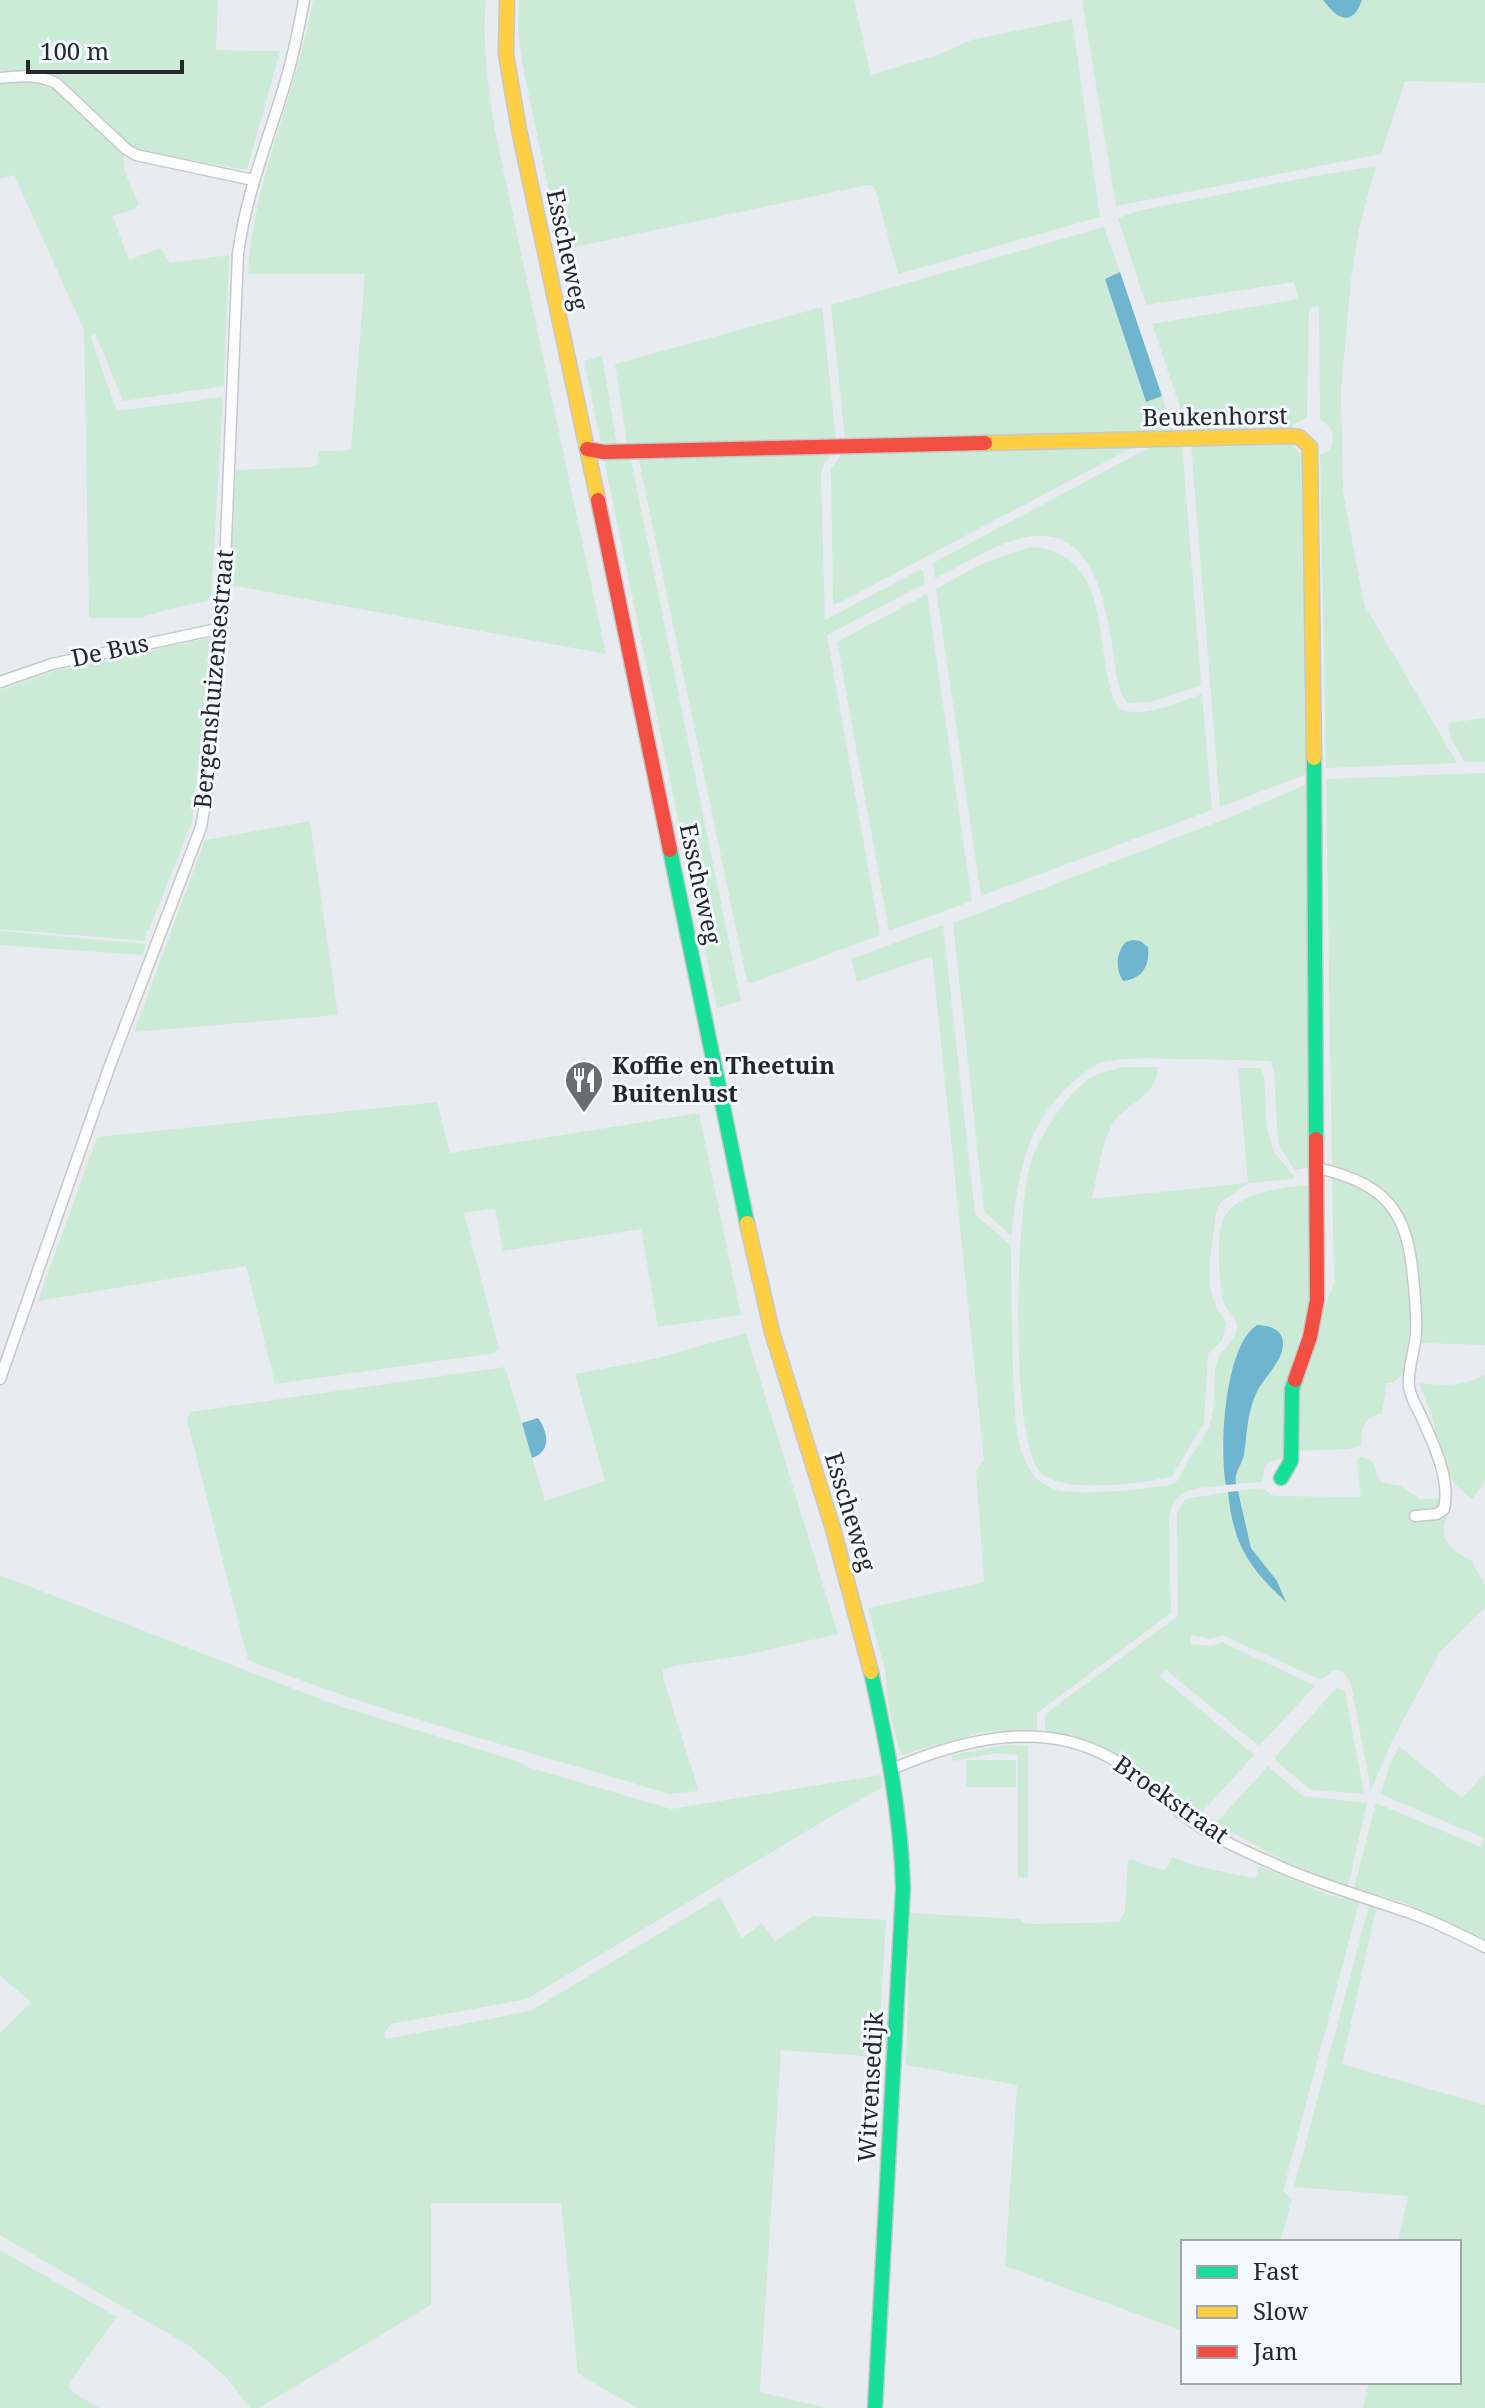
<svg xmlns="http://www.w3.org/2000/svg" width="1485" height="2408" font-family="'Noto Serif',serif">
	<rect width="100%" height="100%" fill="#e8ecf0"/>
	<path fill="#ccebd6" d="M 0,0 L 218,0 L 216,50 L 280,51 L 247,170 L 138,152 L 129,147 L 49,74 L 42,71 L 0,72 Z
		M 313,0 L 486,0 C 482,45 488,86 495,130 L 606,654 L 230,585 L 236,470 L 311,467 L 317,464 L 319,451 L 351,450 L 365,274 L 248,274 C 253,179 297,93 313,0 Z
		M 519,0 L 854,0 L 871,75 L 940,54 L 971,40 L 1072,19 L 1100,217 L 898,274 L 876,191 L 872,186 L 867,185 L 561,250 L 523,67 L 518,31 Z
		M 1082,0 L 1323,0 L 1331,11 L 1361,5 L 1362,0 L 1485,0 L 1485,83 L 1405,81 L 1381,154 L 1116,206 Z
		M 38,79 L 49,84 L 124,155 C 121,171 133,189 139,204 L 135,209 L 113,216 L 128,258 L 131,259 L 161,248 L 170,263 L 229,255 L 224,386 L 123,401 L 95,333 L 90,335 L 117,411 L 223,397 L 211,600 L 165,610 L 141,618 L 89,618 L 84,330 L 14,175 L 0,179 L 0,82 Z
		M 1376,166 L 1359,229 L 1351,280 L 1341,391 L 1343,491 L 1364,604 L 1457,763 L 1326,768 L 1320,454 L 1328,452 C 1338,438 1333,428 1320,419 L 1319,306 L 1309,309 L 1307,417 L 1294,424 L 1292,431 L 1188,432 L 1152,324 L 1298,299 L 1294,282 L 1146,305 L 1118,218 L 1137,211 L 1315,176 Z
		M 1104,227 L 1120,272 L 1106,280 L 1145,401 L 1162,396 L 1174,432 L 845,439 L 831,305 Z
		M 822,307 L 836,439 L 627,443 L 615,364 Z
		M 602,356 L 617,444 L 601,444 L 584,361 Z
		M 1182,444 L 1201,681 L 1199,686 L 1151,702 L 1127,703 C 1115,686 1115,658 1111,638 C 1103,588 1086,520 1018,539 C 989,547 962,566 935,578 L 933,563 L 1152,446 Z
		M 1191,444 L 1290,444 L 1303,455 L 1309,766 L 1307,774 L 1220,807 Z
		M 1137,445 L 839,603 L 833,604 L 831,469 L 843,451 Z
		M 834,451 L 823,466 L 821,475 L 825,620 L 921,569 L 924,573 L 924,584 L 827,635 L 880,935 L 752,983 L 747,982 L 638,456 Z
		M 603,455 L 630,455 L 741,1001 L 717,1008 Z
		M 1030,547 C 1117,552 1091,653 1118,708 C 1143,720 1177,702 1202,694 L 1212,810 L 981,896 L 936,589 L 979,565 Z
		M 927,594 L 972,901 L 889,931 L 837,642 Z
		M 213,637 L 192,822 L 149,930 L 147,930 L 145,941 L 0,929 L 0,690 L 58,670 Z
		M 1485,718 L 1485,762 L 1464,762 L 1451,738 L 1448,723 Z
		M 1485,773 L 1485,1345 L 1418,1343 L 1420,1330 L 1399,1211 L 1332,1168 L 1326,781 L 1327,779 Z
		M 1307,784 L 1312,786 L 1312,1167 L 1294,1170 L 1278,1143 L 1274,1071 L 1271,1061 C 1238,1060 1205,1059 1172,1059 C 1151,1058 1126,1057 1105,1062 C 1094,1064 1083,1074 1074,1081 C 1024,1125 1019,1174 1011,1236 L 984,1211 L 953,923 L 1233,816 Z
		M 310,821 L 338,1015 L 134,1032 L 205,840 Z
		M 943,925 L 975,1214 L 1011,1246 C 1011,1287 1012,1327 1013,1368 C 1014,1396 1014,1426 1022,1453 C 1026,1465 1034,1480 1047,1486 C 1069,1498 1129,1490 1155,1487 C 1163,1486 1172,1486 1178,1480 C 1181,1476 1183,1469 1186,1464 C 1195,1448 1208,1435 1212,1416 C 1216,1399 1212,1379 1217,1362 C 1220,1349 1238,1340 1237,1325 C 1236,1314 1224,1310 1223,1300 C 1219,1279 1215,1233 1225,1216 C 1238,1192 1289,1186 1314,1185 L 1314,1286 L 1286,1386 L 1284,1458 L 1271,1461 L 1265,1466 L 1262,1482 L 1236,1484 L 1236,1472 L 1243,1458 L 1250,1412 L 1256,1393 L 1280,1355 L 1278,1331 L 1264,1325 L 1226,1407 L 1222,1449 L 1226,1485 C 1199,1489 1174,1485 1169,1518 L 1171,1613 L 1037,1713 L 1037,1733 L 1006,1731 L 983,1732 L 901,1755 L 889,1710 L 885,1670 L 868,1608 L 984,1582 L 976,1471 L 984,1460 L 932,956 L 857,982 L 851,959 Z
		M 0,931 L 147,944 L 143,955 L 0,945 Z
		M 1124,1067 L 1158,1067 C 1155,1101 1126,1101 1112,1125 C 1103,1140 1096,1180 1092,1199 L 1248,1183 L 1238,1068 L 1260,1068 L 1264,1075 L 1267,1129 L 1274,1152 L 1294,1176 L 1292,1179 L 1249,1183 L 1221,1202 L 1216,1211 L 1210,1261 L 1210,1288 L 1217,1310 L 1223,1316 L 1226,1324 L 1222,1341 L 1208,1354 L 1204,1423 L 1172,1476 C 1146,1484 1061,1494 1041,1473 C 1009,1441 1015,1200 1033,1156 C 1044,1129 1066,1095 1090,1078 C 1099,1072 1113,1070 1124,1067 Z
		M 437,1102 L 450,1153 L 699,1113 L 741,1315 L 658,1327 L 641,1229 L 503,1251 L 495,1208 L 464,1213 L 499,1349 L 495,1353 L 275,1384 L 246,1266 L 38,1301 L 97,1137 Z
		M 1332,1177 C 1349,1183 1368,1191 1381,1204 C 1405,1227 1411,1284 1410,1316 C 1410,1335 1405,1352 1406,1371 L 1393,1383 L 1387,1383 L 1382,1413 C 1362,1420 1362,1425 1361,1446 L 1348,1449 L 1295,1451 L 1299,1376 L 1334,1283 Z
		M 746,1333 L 838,1634 L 746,1655 L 673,1666 L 663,1670 L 663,1678 L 699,1791 L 669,1794 C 529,1751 383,1714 248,1660 L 187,1420 L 190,1412 L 505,1367 L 545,1501 L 605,1481 L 575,1374 L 658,1358 Z
		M 1485,1374 L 1485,1483 L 1472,1499 L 1455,1485 L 1444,1466 L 1431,1414 L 1419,1383 C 1443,1385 1464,1388 1485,1374 Z
		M 1362,1457 L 1372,1461 L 1379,1479 L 1385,1483 L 1401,1486 L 1420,1499 L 1443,1498 L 1452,1503 C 1451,1511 1448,1515 1445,1522 C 1438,1543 1458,1554 1473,1561 L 1474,1566 L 1485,1584 L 1485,1608 L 1440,1652 L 1392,1741 L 1371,1790 L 1351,1684 C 1346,1675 1344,1670 1334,1670 L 1321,1680 L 1222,1635 L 1210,1639 L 1191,1635 L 1191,1644 L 1212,1646 L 1222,1642 L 1314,1685 L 1314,1687 L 1259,1746 L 1166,1670 L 1160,1676 L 1254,1755 L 1196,1819 L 1116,1757 L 1045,1733 L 1045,1714 L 1178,1616 L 1177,1512 L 1185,1499 L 1228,1492 C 1233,1541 1247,1568 1285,1600 L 1277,1581 L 1251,1548 L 1238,1491 L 1263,1488 L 1271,1495 L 1278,1496 L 1361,1497 L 1357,1463 L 1358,1458 Z
		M 0,1575 L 333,1704 L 520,1762 L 528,1767 L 671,1809 L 880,1775 L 883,1787 L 837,1813 L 527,1999 L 391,2024 L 384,2034 L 386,2039 L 530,2011 L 720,1897 L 742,1938 L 762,1923 L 775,1941 L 813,1916 L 886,1920 L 878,2057 L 781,2050 L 760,2392 L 828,2408 L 637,2408 L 578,2374 L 561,2203 L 431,2203 L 431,2305 L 259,2408 L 250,2408 L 226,2377 L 191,2347 L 0,2235 L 0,2033 L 31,2002 L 0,1976 Z
		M 1336,1688 L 1345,1691 L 1364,1794 L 1311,1790 L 1276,1761 L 1275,1757 Z
		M 1007,1745 L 1028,1746 L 1028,1877 L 1018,1878 L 1018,1755 L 998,1753 L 953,1761 L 951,1755 Z
		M 1399,1746 L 1462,1798 L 1485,1773 L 1485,1939 L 1404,1903 L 1354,1888 L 1376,1803 L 1481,1847 L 1484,1838 L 1380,1794 L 1390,1764 Z
		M 966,1760 L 1016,1760 L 1016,1787 L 966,1787 Z
		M 1268,1766 L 1303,1796 L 1367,1803 L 1348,1886 L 1287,1863 L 1216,1823 Z
		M 1172,1857 L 1192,1865 L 1253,1878 L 1256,1877 L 1259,1866 L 1329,1895 L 1359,1903 L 1283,2191 L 1292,2199 L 1280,2242 L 1183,2242 L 1183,2331 L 1005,2266 L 1017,2085 L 906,2065 L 910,1913 L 1020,1919 L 1023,1923 L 1035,1924 L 1119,1922 L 1125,1911 L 1128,1860 L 1133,1859 L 1141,1864 L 1164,1870 L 1169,1865 Z
		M 1369,1906 L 1376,1909 L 1342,2064 L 1485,2105 L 1485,2408 L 1363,2408 L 1369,2382 L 1459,2382 L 1459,2242 L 1398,2242 L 1408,2196 L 1294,2187 Z
		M 0,2250 L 117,2317 L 69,2383 L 70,2390 L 99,2408 L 0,2408 Z"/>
	<path fill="#70b5d0" d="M 1323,0 L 1362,0 C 1352,28 1337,19 1323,0 Z
		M 1120,272 L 1162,396 L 1146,402 L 1105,279 Z
		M 1132,940 L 1140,941 L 1148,947 C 1150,966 1142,979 1123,981 C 1115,969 1116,952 1126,942 Z
		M 1257,1325 C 1270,1325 1284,1330 1283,1345 C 1282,1363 1262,1379 1256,1394 C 1247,1414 1247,1435 1244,1455 C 1241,1467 1234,1472 1236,1484 L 1226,1485 C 1219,1450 1224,1346 1257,1325 Z
		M 538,1418 C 548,1432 552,1451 532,1458 L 522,1423 Z
		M 1238,1491 L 1251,1548 L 1277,1581 L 1286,1602 C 1248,1567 1233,1544 1228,1492 Z"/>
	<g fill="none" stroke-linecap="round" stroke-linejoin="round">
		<defs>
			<path id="street" d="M 0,78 C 20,76 38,74 56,83 L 126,149 L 136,155 L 253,180
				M 0,682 L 52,664 L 222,628
				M 1318,1168 C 1385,1184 1407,1209 1413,1277 C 1415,1296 1417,1314 1416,1333 C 1415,1350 1407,1370 1409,1387 C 1411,1398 1416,1407 1421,1416 C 1433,1443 1451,1479 1444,1509 L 1437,1514 L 1415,1516
				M 0,1379 L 109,1068 L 201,827 L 208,787 L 223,611 L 238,254 C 246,193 269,138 286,80 C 294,53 299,27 304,0
				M 892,1769 C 960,1740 1040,1719 1109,1757 C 1138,1773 1163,1800 1190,1820 C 1216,1839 1247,1852 1276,1865 C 1320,1885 1368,1898 1413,1914 C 1438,1923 1461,1935 1485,1947"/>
			<path id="fast" d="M 1314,758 L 1316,1139
				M 670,850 L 747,1223
				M 1281,1478 L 1291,1461 L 1292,1389 L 1295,1380
				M 871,1672 C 887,1744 901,1814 903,1888 L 875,2408"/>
			<path id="slow" d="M 507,0 L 506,54 L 519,130 L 598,500
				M 985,443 L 1289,436 L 1299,437 L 1310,447 L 1314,758
				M 747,1223 L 772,1332 L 833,1529 L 871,1672"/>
			<path id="jam" d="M 587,449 L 604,452 L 985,443
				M 598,500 L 670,850
				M 1295,1380 L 1310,1337 L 1317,1300 L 1316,1139"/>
		</defs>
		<use href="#street" stroke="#c5c8cb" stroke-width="13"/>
		<use href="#fast" stroke="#c5c8cb" stroke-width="17"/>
		<use href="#slow" stroke="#c5c8cb" stroke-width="17"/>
		<use href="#jam" stroke="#c5c8cb" stroke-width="17"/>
		<use href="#street" stroke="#fcfcfd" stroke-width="10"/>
		<use href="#fast" stroke="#16e098" stroke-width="14"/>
		<use href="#slow" stroke="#ffcf43" stroke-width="14"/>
		<use href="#jam" stroke="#f24e42" stroke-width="14"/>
	</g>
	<defs>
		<symbol id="restaurant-pin" viewBox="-11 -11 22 30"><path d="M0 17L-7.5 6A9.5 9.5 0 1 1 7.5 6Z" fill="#696d70" stroke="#f3f9ff"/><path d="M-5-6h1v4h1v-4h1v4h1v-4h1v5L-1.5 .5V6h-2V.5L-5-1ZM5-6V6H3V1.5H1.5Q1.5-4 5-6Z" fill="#fff"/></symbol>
	</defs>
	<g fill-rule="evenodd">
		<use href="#restaurant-pin" x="562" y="1058" width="44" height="60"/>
	</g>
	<g text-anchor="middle" stroke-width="6" stroke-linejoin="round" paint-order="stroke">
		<g font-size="24" fill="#25282b" stroke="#f3f9ff">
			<text transform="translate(567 250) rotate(78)" y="8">Esscheweg</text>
			<text transform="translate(1215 417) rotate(-1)" y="8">Beukenhorst</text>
			<text transform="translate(110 651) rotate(-12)" y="8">De Bus</text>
			<text transform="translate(214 679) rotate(-85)" y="8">Bergenshuizensestraat</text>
			<text transform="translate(700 884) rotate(78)" y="8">Esscheweg</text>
			<text transform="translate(850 1512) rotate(73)" y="8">Esscheweg</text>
			<text transform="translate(1171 1800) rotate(35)" y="8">Broekstraat</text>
			<text transform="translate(871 2087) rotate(-87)" y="8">Witvensedijk</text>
		</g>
		<g font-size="24" font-weight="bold" fill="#25282b" stroke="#f3f9ff" text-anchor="start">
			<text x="612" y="1074">Koffie en Theetuin<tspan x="612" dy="28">Buitenlust</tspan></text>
		</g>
	</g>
	<rect x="1181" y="2240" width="280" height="144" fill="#f3f9ff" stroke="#a1a5aa" stroke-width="2"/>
	<rect x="1197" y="2266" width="40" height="12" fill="#16e098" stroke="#a1a5aa" stroke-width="2"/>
	<text x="1253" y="2280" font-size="24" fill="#25282b">Fast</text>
	<rect x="1197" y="2306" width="40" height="12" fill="#ffcf43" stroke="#a1a5aa" stroke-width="2"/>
	<text x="1253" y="2320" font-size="24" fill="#25282b">Slow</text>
	<rect x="1197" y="2346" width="40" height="12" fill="#f24e42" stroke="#a1a5aa" stroke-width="2"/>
	<text x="1253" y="2360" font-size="24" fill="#25282b">Jam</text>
	<path d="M28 60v12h154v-12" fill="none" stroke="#25282b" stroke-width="4"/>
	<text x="40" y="60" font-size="24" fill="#25282b" stroke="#f3f9ff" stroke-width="6" paint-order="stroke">100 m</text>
</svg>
